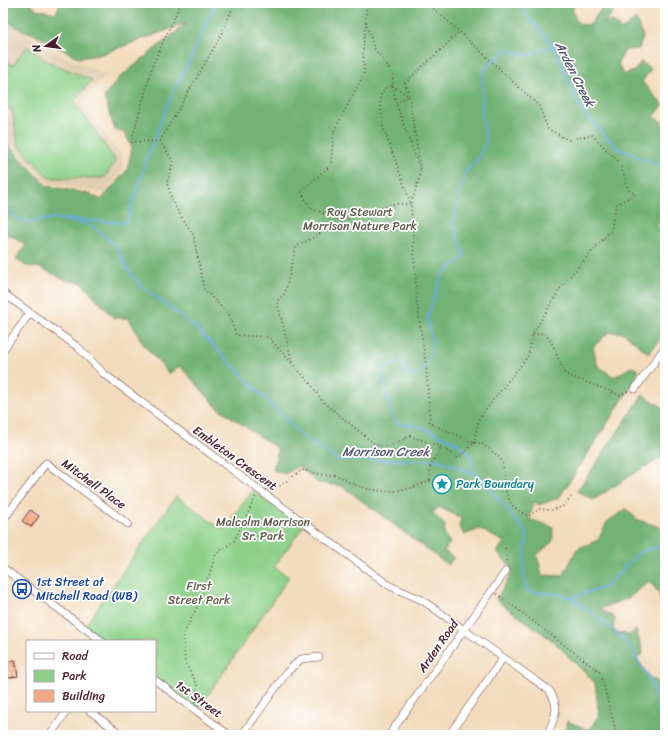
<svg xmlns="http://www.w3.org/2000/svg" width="668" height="738" font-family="Sriracha,sans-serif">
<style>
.built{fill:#e1cdb1}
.green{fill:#8dd089;stroke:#6c785a}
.forest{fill:#72b275;stroke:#5e6850}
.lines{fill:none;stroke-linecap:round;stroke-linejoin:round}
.stream{stroke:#6aacde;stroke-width:2}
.building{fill:#f0a782}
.minor-casing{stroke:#633b41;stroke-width:8}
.path{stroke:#633b41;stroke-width:1.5;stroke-dasharray:1 3;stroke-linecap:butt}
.minor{stroke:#fff;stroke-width:7}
.labels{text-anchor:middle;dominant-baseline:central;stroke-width:3.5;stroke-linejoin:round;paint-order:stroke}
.park-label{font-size:12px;fill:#615d4c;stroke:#fff}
.street-label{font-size:12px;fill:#4a1f2b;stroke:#fff}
.culture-label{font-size:12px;fill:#0d838f;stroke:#fff;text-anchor:start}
.transit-label{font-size:12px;fill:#164399;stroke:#fff;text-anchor:start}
.water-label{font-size:13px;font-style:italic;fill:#575773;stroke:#fff}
</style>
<rect width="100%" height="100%" fill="#fff"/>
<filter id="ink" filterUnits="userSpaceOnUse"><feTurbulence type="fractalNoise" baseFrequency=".025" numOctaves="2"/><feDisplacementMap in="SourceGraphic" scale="8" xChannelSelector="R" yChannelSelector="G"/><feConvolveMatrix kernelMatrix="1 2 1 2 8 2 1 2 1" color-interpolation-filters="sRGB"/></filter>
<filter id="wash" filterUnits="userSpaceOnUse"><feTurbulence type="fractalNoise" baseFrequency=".012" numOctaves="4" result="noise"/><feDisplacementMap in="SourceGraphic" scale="16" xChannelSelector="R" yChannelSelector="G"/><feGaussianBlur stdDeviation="0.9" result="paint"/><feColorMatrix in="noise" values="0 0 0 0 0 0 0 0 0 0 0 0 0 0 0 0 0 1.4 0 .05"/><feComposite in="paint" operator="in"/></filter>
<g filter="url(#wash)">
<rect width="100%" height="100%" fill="#f3dcbd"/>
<path class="built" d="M3 15 43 47 107 75 82 102 113 146 122 154 123 170 104 193 47 182 7 142 6 112 3 110Z"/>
<path class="green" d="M27 46 45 60 92 80 74 101 116 161 104 178H49L18 145 12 110 3 105V79L5 77 3 75V61L4 59 13 65Z
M253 490 303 527 274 567 289 577 197 711 155 680V641H102L84 627 176 496 223 530Z"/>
<path class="forest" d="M3 3H29L36 9 56 13 60 3H575C571 10 574 18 579 24L590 25 605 3H619L605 23 613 21 621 30 636 19 643 37 639 49 625 50 618 63 623 75 634 71 641 62 651 69 642 82 663 105 654 117 665 124V214L657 226 665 232V332L649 354 624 333 609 332 593 347 598 366 614 377 631 367 638 369 636 379 559 498 539 505 534 502 529 519 553 527V541L537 555 542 575 563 576 577 549 598 540 607 522 626 509 638 520 660 527 665 539V606L659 593 649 581 630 597 600 609 615 618 612 631 629 635 636 630 643 653 636 659 649 677 665 686V735H564L567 721 589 730 599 715 595 683 553 641 496 600 512 573 510 566 497 552 504 542 480 529 464 535 459 526 461 518 439 507 433 513 445 525 444 534 450 543 444 551 454 558 448 565 342 486 318 483 298 466 285 474 273 470 278 449 218 408 180 366 169 374 143 344 129 318H114L81 282 67 281 41 268 26 266 16 259 26 245 9 235 3 240V140L47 186 90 194 101 200 127 170 132 148 125 133 115 130 104 97 119 78 187 23 99 55 79 58 36 35 20 29 3 18Z
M643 395 664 408 665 411V456L641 469 593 500 577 491Z"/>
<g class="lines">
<path class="stream" d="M517 3 554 47 581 110 617 148 665 168
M3 206 18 219 31 222 55 218 91 225 116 246 127 269 141 285 197 329 304 438 337 460H439L480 476 527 534 523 574 528 592 559 594 571 598 612 628 628 645 649 677 665 726
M65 219 126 223 149 153 169 101 191 58 215 3
M473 474 471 456 459 444 422 427 395 423 385 387 383 369 401 361 411 377 419 374 427 365 433 343 427 319 442 274 465 256 453 223 465 173 478 159 486 142 482 117 483 71 505 50 531 55 541 49 554 47
M571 598 605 587 640 552 657 547 665 550"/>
</g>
<g id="blocks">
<path class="building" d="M30 510 39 516 31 527 22 521Z
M15 660 18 676 8 678 4 662Z"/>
</g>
</g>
<g filter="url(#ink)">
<use href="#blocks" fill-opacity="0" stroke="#633b41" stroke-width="1"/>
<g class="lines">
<defs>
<path id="minor" d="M3 293 79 348 103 373 201 447 390 586 422 600 549 690C561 708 555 717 547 735
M3 350 30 313
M635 389 665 347
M3 520 46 463 128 524
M3 568 102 641
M155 680 229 735
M90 711 122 735
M50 735 67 711
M242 735 287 672 301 659 319 657
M389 735 506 571
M449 735 503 658"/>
</defs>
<use href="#minor" class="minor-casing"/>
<path class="path" d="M427 3 459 31 539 106 548 129 568 140 592 135 620 163 628 189 635 194 616 205 611 230 563 284 532 335 544 333 552 343 565 374 620 395 629 391
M366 22 374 48 393 74V86H386L380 97 383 127 411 204 421 172 409 96 393 86 396 103 421 172
M396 103 409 96 405 83 446 45 459 31
M160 141 173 161 167 183 174 205 193 234 204 289 229 315 236 335 268 337 310 383 323 402 376 445 388 447 410 436 441 447 458 458 474 443H481C487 448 496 453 500 459 505 466 503 472 504 480 506 498 511 509 529 516L539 509 551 510 562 507 571 497
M160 141 131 142 153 64 181 3
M160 141 218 41 235 3
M342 221 310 208 301 191 331 165 334 131 364 74 363 48 366 22V3
M292 362 277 301 285 293 296 247 342 221 393 204H411L417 304 426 364 430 423 474 443
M474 443 479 418 528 356 532 335
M430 467 441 447
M430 467V481
M268 488 278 487 302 470 324 475H336L351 483 367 489 382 491H394L411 488 430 481 442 484
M505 548 507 564
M497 594 600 672 617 735
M196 702 197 684 185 663 183 635 201 599 216 554 234 541 256 496"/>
<use href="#minor" class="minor"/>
</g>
</g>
<defs>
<symbol id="sight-ring" viewBox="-11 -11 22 22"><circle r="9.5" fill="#fff" stroke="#0f9aa8" stroke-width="1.5"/><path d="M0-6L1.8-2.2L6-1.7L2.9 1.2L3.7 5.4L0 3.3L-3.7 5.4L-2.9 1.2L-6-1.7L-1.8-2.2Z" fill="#0f9aa8"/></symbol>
<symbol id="bus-ring" viewBox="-11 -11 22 22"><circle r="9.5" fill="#fff" stroke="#1a4fb4" stroke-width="1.5"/><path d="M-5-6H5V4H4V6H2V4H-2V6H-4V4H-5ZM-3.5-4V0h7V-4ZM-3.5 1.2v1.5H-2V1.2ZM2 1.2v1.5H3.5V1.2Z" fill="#1a4fb4"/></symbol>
</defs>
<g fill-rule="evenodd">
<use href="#sight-ring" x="431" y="473" width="22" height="22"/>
<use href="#bus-ring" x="11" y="578" width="22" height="22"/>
</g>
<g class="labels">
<g class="park-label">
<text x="360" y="212">Roy Stewart<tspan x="360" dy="14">Morrison Nature Park</tspan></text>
<text x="263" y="522">Malcolm Morrison<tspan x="263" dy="14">Sr. Park</tspan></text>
<text x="199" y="586">First<tspan x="199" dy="14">Street Park</tspan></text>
</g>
<g class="street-label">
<text transform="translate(235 458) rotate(36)">Embleton Crescent</text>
<text transform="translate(94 484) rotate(36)">Mitchell Place</text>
<text transform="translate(438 646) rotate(-55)">Arden Road</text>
<text transform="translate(199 699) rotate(36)">1st Street</text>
</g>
<g class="culture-label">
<text x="456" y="484">Park Boundary</text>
</g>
<g class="transit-label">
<text x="36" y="582">1st Street at<tspan x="36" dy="14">Mitchell Road (WB)</tspan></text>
</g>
<g class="water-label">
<text transform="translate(575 74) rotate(63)">Arden Creek</text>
<text x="386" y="451">Morrison Creek</text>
</g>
</g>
<rect width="668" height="738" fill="none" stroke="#fff" stroke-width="16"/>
<rect x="26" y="640" width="130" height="72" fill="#ffffff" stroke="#b7a5aa"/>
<rect x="34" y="653" width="20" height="6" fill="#ffffff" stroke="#b7a5aa"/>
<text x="62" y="660" font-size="12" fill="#4a1f2b">Road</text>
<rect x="34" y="670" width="20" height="12" fill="#8dd089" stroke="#b7a5aa"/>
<text x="62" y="680" font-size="12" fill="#4a1f2b">Park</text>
<rect x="34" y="690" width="20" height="12" fill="#f0a782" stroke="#b7a5aa"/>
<text x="62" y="700" font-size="12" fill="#4a1f2b">Building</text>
<g transform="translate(46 46) rotate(256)" stroke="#ffffff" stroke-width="3" paint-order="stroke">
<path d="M0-3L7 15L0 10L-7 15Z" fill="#4a1f2b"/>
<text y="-6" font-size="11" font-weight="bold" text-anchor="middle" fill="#4a1f2b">N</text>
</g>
</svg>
